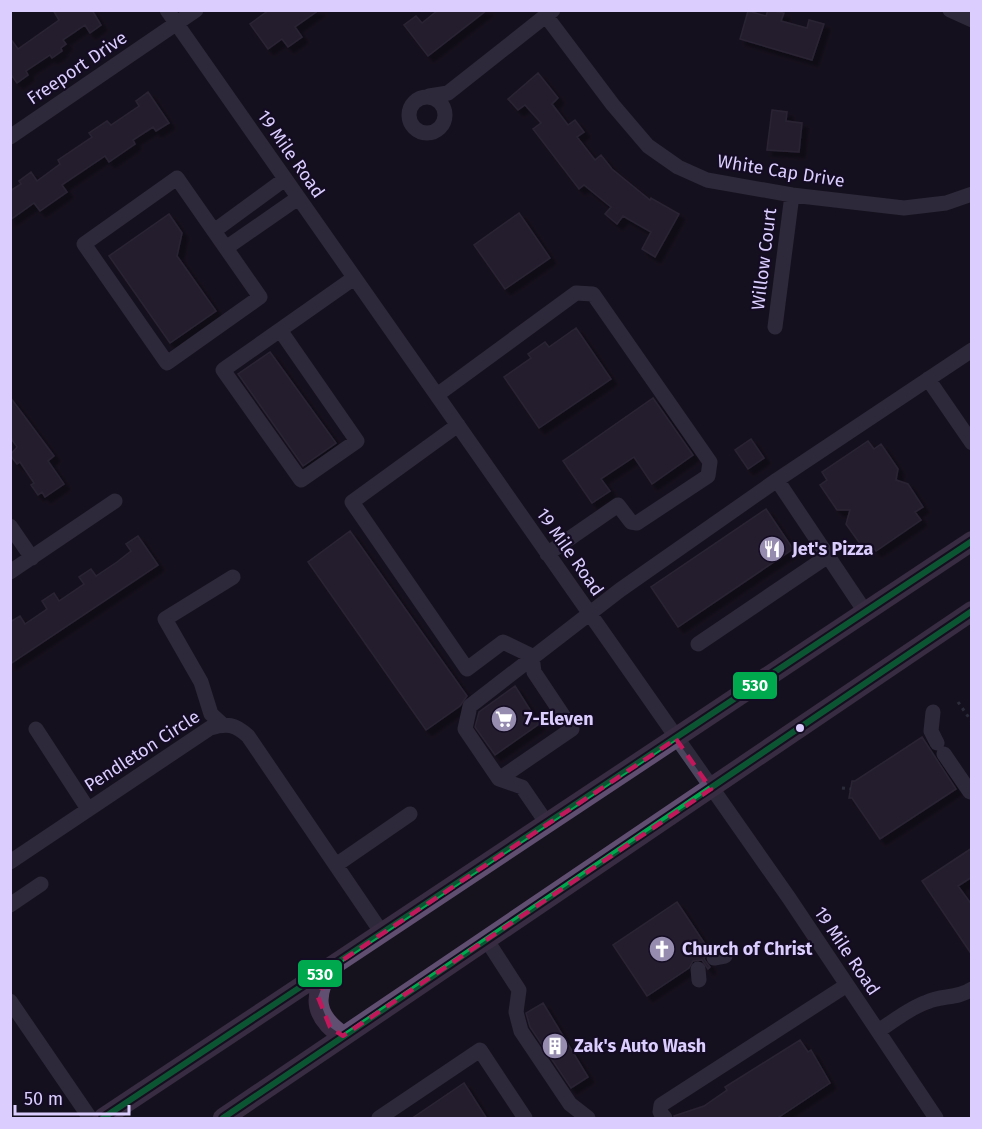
<svg xmlns="http://www.w3.org/2000/svg" width="982" height="1129" font-family="'Fira Sans',sans-serif">
<style>
.building{fill:#342f3f;stroke:#433b51;stroke-width:1.5;filter:url(#shadow)}
.lines{fill:none;stroke-linecap:round;stroke-linejoin:round}
.path{stroke:#454f5f;stroke-width:3;stroke-dasharray:3 4.5;stroke-linecap:butt}
.minor{stroke:#4b465e;stroke-width:15}
.major{stroke:#604f70;stroke-width:20}
.bus-1-casing{stroke:#140c22;stroke-width:10}
.bus-1{stroke:#00a94e;stroke-width:6}
.marked{fill:none;stroke:#c2185b;stroke-width:4.5;stroke-dasharray:12 8;stroke-linejoin:round}
.bus-dot{fill:#dbceff;stroke:#140c22;stroke-width:2}
.labels{text-anchor:middle;dominant-baseline:central;stroke-width:4.5;stroke-linejoin:round;paint-order:stroke}
.street-label{font-size:18px;fill:#dbceff;stroke:#140c22}
.poi-label{font-size:18px;font-weight:bold;fill:#dbceff;stroke:#140c22;text-anchor:start}
.line-badge{stroke:#140c22;stroke-width:2}
.badge-label{font-size:16px;text-anchor:middle;font-weight:bold;fill:#fff}
</style>
<defs>
<filter id="shadow"><feDropShadow dx="5.5" dy="5.5" stdDeviation="1.5" flood-color="#0009"/></filter>
</defs>
<rect width="100%" height="100%" fill="#15111d"/>
<path class="building" d="M53 10H92L101 25 90 33 85 25 63 40 66 44 61 48 62 51 52 58 50 55 26 71 28 75 17 83 10 73V38L18 49 59 20Z
M269 10H319L295 27 302 37 288 47 282 39 268 49 250 24Z
M438 10H487L428 56 404 25 416 16 422 23Z
M768 10 784 13 781 21 807 28 809 20 824 24 812 60 740 39 748 11 766 16Z
M538 73 558 98 552 104 568 125 575 120 584 132 577 137 595 160 601 155 612 169 650 200 651 198 679 214 655 257 642 249 651 232 623 216 617 224 605 214 611 207 584 185 579 189 533 129 541 123 525 105 518 110 508 99Z
M148 92 169 123 156 131 153 127 133 140 135 144 109 162 105 156 62 185 67 192 40 211 34 203 10 220V191L21 184 19 181 31 172 37 181 60 164 58 160 92 137 89 133 107 121 111 125 139 106 136 101Z
M772 110 787 112 786 121 802 123 799 152 767 150Z
M519 213 550 258 505 289 474 245Z
M169 214 182 233 177 256 216 311 170 343 109 256Z
M576 328 611 379 539 428 504 377 531 358 528 354 545 342 549 347Z
M270 352 336 443 303 466 238 374Z
M10 397 54 456 48 461 64 484 45 497 42 492 38 495 31 485 34 483 20 462 17 464 10 455 17 447 10 437Z
M653 398 693 455 652 484 634 457 601 479 610 491 592 503 563 461Z
M751 439 764 458 748 469 735 450Z
M868 441 874 449 881 444 898 469 896 480 908 484 923 507 915 512 921 520 876 551 870 543 863 548 846 524 850 510H837L820 485 827 480 822 472Z
M766 509 793 549 678 627 651 587Z
M350 531 467 696 460 706 426 730 308 562Z
M138 536 158 565 10 664V622L20 616 25 624 47 609 42 601 54 593 59 601 84 584 79 577 91 569 96 576 117 562 131 551 126 544Z
M515 686 539 724 495 755 475 727 479 712Z
M922 737 956 789 880 839 852 798H849L852 781H855Z
M972 848V877L958 886 972 905V955L922 881Z
M677 902 709 950 704 959 710 967 708 969 702 960 693 961 689 968 647 996 613 945Z
M543 1003 588 1077 571 1088 530 1027 526 1013Z
M800 1040 808 1052 811 1050 830 1083 776 1119H675L674 1116 704 1106 727 1090 725 1087Z
M464 1083 487 1119H411Z"/>
<g class="lines">
<path class="path" d="M958 702 972 722
M972 724V739
M842 788 851 789"/>
<path class="minor" d="M167 10 789 898 936 1118
M950 10 972 20
M546 16 613 105 648 146 678 167 707 180 792 195 904 208 946 203 972 194
M429 96 448 93 553 10
M409 115a18 18 0 1 1 36 0a18 18 0 1 1-36 0Z
M10 137 196 10
M177 178 260 297 167 363 84 244Z
M214 231 285 179
M226 248 298 198
M775 327 792 195
M280 330 357 441 301 480 223 370 354 278
M928 379 972 443
M437 395 576 293 593 294 710 462 708 476 637 523 631 522 618 505 547 554
M458 425 352 502 467 669 503 642 532 656 534 672 572 729 499 779
M10 526 32 558
M10 572 115 501
M866 613 777 480 972 350
M698 644 828 556
M933 712 931 731 937 743
M222 724 211 714 201 682 165 619 233 577
M36 729 88 809
M944 754 970 792
M546 822 522 787 499 779 465 729 470 706 620 590 777 480
M10 862 210 728C227 723 235 724 248 736L382 933
M336 865 410 814
M10 905 41 884
M486 939 519 990 516 1012 521 1031 570 1104 588 1118
M714 958 725 956
M698 969 699 980
M10 1001 90 1118
M878 1031C894 1021 909 1008 927 1002 942 995 957 999 972 989
M379 1118 480 1050 525 1118
M665 1118 660 1112 661 1105 847 985"/>
<path class="major" d="M329 969C312 998 315 1017 343 1036
M103 1118 972 541
M223 1118 972 611"/>
<defs>
<path id="bus-1" d="M103 1118 972 541
M223 1118 972 611"/>
</defs>
<use href="#bus-1" class="bus-1-casing"/>
<use href="#bus-1" class="bus-1"/>
</g>
<path d="M0 0H982V1129H0ZM676 739 711 789 343 1036 330 1027 318 997 329 969Z" fill="#15111d" fill-opacity=".55" fill-rule="evenodd"/>
<path class="marked" d="M676 739 711 789 343 1036 330 1027 318 997 329 969Z"/>
<defs>
<symbol id="restaurant-disc" viewBox="-11 -11 22 22"><circle r="9.5" fill="#968cb0" stroke="#140c22"/><path d="M-5-6h1v4h1v-4h1v4h1v-4h1v5L-1.5 .5V6h-2V.5L-5-1ZM5-6V6H3V1.5H1.5Q1.5-4 5-6Z" fill="#fff"/></symbol>
<symbol id="supermarket-disc" viewBox="-11 -11 22 22"><circle r="9.5" fill="#968cb0" stroke="#140c22"/><path d="M-6-5.5h2.5l.6 2H6L4.5 2H-2.5L-4.4-4H-6ZM-1.5 3.2a1.3 1.3 0 1 0 .1 0ZM3 3.2a1.3 1.3 0 1 0 .1 0Z" fill="#fff"/></symbol>
<symbol id="church-disc" viewBox="-11 -11 22 22"><circle r="9.5" fill="#968cb0" stroke="#140c22"/><path d="M-1.2-6h2.4v3.5h3.3v2.4h-3.3V6h-2.4V-.1h-3.3v-2.4h3.3Z" fill="#fff"/></symbol>
<symbol id="building-disc" viewBox="-11 -11 22 22"><circle r="9.5" fill="#968cb0" stroke="#140c22"/><path d="M-4-6H4V6H1V3H-1V6H-4ZM-2.5-4.3h1.7v1.8h-1.7ZM.8-4.3h1.7v1.8H.8ZM-2.5-1h1.7V.8h-1.7ZM.8-1h1.7V.8H.8Z" fill="#fff"/></symbol>
</defs>
<g fill-rule="evenodd">
<use href="#restaurant-disc" x="757" y="534" width="30" height="30"/>
<use href="#supermarket-disc" x="489" y="704" width="30" height="30"/>
<use href="#church-disc" x="647" y="934" width="30" height="30"/>
<use href="#building-disc" x="540" y="1031" width="30" height="30"/>
</g>
<circle class="bus-dot" cx="800" cy="728" r="5"/>
<g class="labels">
<g class="street-label">
<text transform="translate(77 68) rotate(-34)">Freeport Drive</text>
<text transform="translate(291 154) rotate(55)">19 Mile Road</text>
<text transform="translate(781 171) rotate(9)">White Cap Drive</text>
<text transform="translate(764 259) rotate(-83)">Willow Court</text>
<text transform="translate(570 552) rotate(55)">19 Mile Road</text>
<text transform="translate(142 751) rotate(-33)">Pendleton Circle</text>
<text transform="translate(847 951) rotate(56)">19 Mile Road</text>
</g>
<g class="poi-label">
<text x="792" y="549">Jet's Pizza</text>
<text x="524" y="719">7-Eleven</text>
<text x="682" y="949">Church of Christ</text>
<text x="574" y="1046">Zak's Auto Wash</text>
</g>
</g>
<g class="line-badge">
<rect x="732" y="671" width="46" height="29" rx="6" fill="#00a94e"/>
<rect x="297" y="959" width="46" height="29" rx="6" fill="#00a94e"/>
</g>
<g class="badge-label">
<text x="755" y="691">530</text>
<text x="320" y="980">530</text>
</g>
<rect width="982" height="1129" fill="none" stroke="#dbceff" stroke-width="24"/>
<path d="M15 1105v9h114v-9" fill="none" stroke="#dbceff" stroke-width="3"/>
<text x="24" y="1105" font-size="18" fill="#dbceff" stroke="#140c22" stroke-width="4.5" paint-order="stroke">50 m</text>
</svg>
